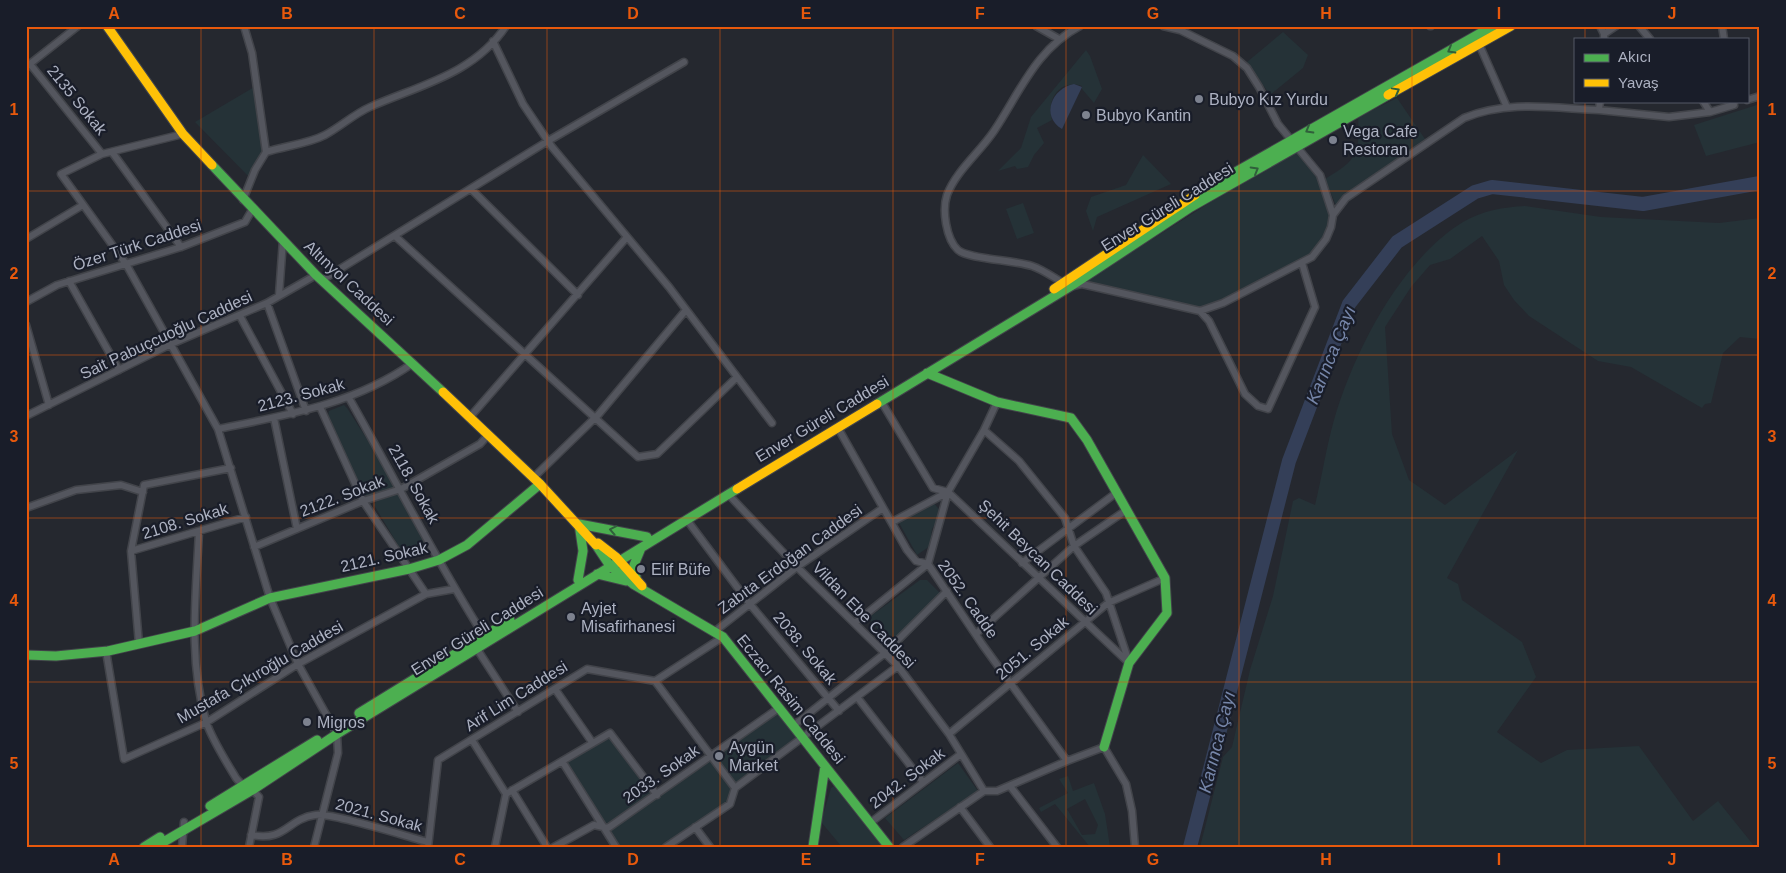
<svg xmlns="http://www.w3.org/2000/svg" width="1786" height="873" font-family="Helvetica,sans-serif">
<style>
.green{fill:#253237;fill-rule:evenodd}
.water{fill:#343f58}
.lines{fill:none;stroke-linecap:round;stroke-linejoin:round}
.river{stroke:#343f58;stroke-width:14}
.street-casing{stroke:#42444a;stroke-width:9}
.fast-casing{stroke:#42444a;stroke-width:11}
.slow-casing{stroke:#42444a;stroke-width:11}
.street{stroke:#54565e;stroke-width:6}
.fast{stroke:#4caf50;stroke-width:9}
.slow{stroke:#ffc107;stroke-width:9}
.oneway{stroke:#305f3b}
.grid{fill:none;stroke:#e8590c;stroke-width:1;stroke-opacity:0.55}
.poi-dot{fill:#7d828f;stroke:#191d29;stroke-width:2}
.labels{text-anchor:middle;dominant-baseline:central;stroke-width:4.5;stroke-linejoin:round;paint-order:stroke}
.poi-label{font-size:16px;fill:#adb2c2;stroke:#191d29;text-anchor:start}
.street-label{font-size:16px;fill:#adb2c2;stroke:#191d29}
.water-label{font-size:18px;font-style:italic;fill:#7686a9;stroke:#191d29}
.neatline{fill:none;stroke:#e8590c;stroke-width:2}
.grid-label{font-size:16px;text-anchor:middle;font-weight:bold;fill:#e8590c}
</style>
<rect width="100%" height="100%" fill="#25282f"/>
<path class="green" d="M1283 32 1308 55 1303 68 1270 95 1247 62Z
M1086 50 1090 56 1102 89 1094 103 1082 89V86C1060 79 1046 99 1052 120L1037 128 1044 143 1034 155 1028 167 1017 169 1015 166 998 171 1021 148 1031 117Z
M256 86 266 152 252 180 195 122Z
M1397 98 1425 139 1337 208 1325 179C1357 160 1360 155 1358 117Z
M1760 104V142L1706 156 1694 125Z
M1299 151 1320 175 1333 215 1331 227 1312 257 1200 311 1085 282 1239 184Z
M1143 155 1171 184 1097 217 1093 231 1086 211 1091 197 1126 185Z
M1023 203 1034 233 1017 239 1006 209Z
M1525 206 1601 217 1719 223 1760 218V339L1740 337 1723 353 1711 403 1705 404 1702 408 1631 367 1598 361 1529 316 1514 300 1504 285 1499 261 1482 236 1450 259 1430 265 1411 287 1385 327 1392 434 1409 480 1445 505 1518 450 1447 578 1458 584 1462 600 1522 642 1536 677 1497 732 1541 763 1567 750 1639 746 1693 821 1718 801 1755 847H1200L1223 757 1232 747 1250 670 1273 596 1293 501 1299 498 1315 505C1322 477 1326 448 1334 420 1354 351 1401 260 1463 222 1482 211 1503 207 1525 206Z
M344 405 347 408 395 483V487L367 497 364 494 328 416 329 411Z
M399 493 429 547 407 557 404 555 374 505 377 500Z
M933 502 942 513 932 529 930 546 917 555 898 521Z
M920 580H927L940 593 939 596 891 644 868 618Z
M779 708 803 738 735 788 730 804 666 847H616L562 761 607 733 657 795 711 756 716 762 726 755 722 748Z
M958 763 978 791 904 840 885 818Z
M1068 776 1073 791 1094 783 1105 814 1110 847H1090L1055 804 1041 812 1039 808 1068 793 1059 779ZM1085 799 1098 825 1095 834 1082 835 1067 809Z
M834 786 882 847H842L821 822 831 788Z"/>
<path class="water" d="M1074 84 1082 87 1062 129C1040 116 1052 88 1074 84Z"/>
<g class="lines">
<path class="river" d="M1190 847 1289 461 1349 304 1397 242 1475 192 1492 187 1643 204 1760 183"/>
<defs>
<path id="street" d="M244 26 252 53 266 152
M1036 26 1059 39
M1430 26H1431
M1600 26 1604 34V39
M1639 26 1650 39
M1722 26 1724 39
M1604 34 1616 26
M493 41 523 104 552 147 669 287 772 423
M1479 44 1506 105
M30 64 102 154
M26 67 78 26
M1747 100 1760 96
M1600 101 1599 110 1669 117 1710 112 1734 105 1733 101
M1703 101 1710 112
M183 134 102 154 61 174 126 264 218 429 270 598 298 664 337 734 338 753 314 847
M112 152 181 247
M471 189 578 295
M243 200 255 170 266 152C284 146 308 144 325 135 340 127 354 114 370 107 420 85 474 74 506 26
M1333 215 1346 198 1464 118C1508 100 1552 108 1599 110
M396 237 638 457 657 454 737 377
M26 239 83 205
M322 280 548 141 684 62
M69 281 119 370
M1065 284C1054 278 1044 270 1032 266 1014 260 968 259 958 250 946 239 942 210 947 195 956 171 980 152 994 131 1020 92 1036 49 1080 26
M1074 286 1082 284 1200 311 1223 303 1312 257 1326 239 1331 227 1333 215 1320 175 1278 124 1259 87 1247 68 1233 56 1180 30 1163 26
M279 295 283 240
M26 302 57 285 181 247 245 222 252 210
M267 303 306 411
M1200 311 1209 321 1245 394 1258 406 1268 409 1315 307 1302 263
M240 316 293 414
M26 325 49 405
M349 398C394 477 435 559 484 636
M881 401 933 488 948 492 1129 663
M320 407 363 501 426 594 454 589
M26 416 171 344 267 303 316 275
M470 417 627 237
M274 418 297 529
M838 428 907 550 916 561 928 564 982 644 1067 761
M218 429C287 415 355 404 413 363
M984 430 1019 461 1065 518 1074 546 1106 593 1129 662
M533 478 598 415 686 310
M728 494 797 567 898 666 949 734 984 791
M26 508 76 490 121 485 143 492
M687 520 749 603 839 711
M892 522 948 492
M199 531C196 594 188 659 206 721 211 738 227 763 236 778 242 787 253 788 259 797L249 847
M254 547 363 501 401 489 480 444 488 435
M131 551 246 517
M1022 563 1116 493
M855 623 928 564 948 492 984 430 997 402
M714 632 797 567 883 508
M976 634 1074 546 1125 511
M139 644 131 551 144 485 231 468
M477 649 518 712
M106 651 124 759 207 722 298 664 426 594
M655 681 723 637
M555 689 592 742
M857 697 923 782
M793 726 885 653 947 591
M949 734 1108 603 1165 578
M472 740 506 794 610 733 657 795
M562 761 616 847
M1010 786 1057 847
M512 790 547 847
M960 807 990 847
M870 823 961 754
M695 827 710 847
M251 835C286 842 287 819 315 815 331 812 408 837 428 842
M182 847 184 822
M428 847 438 760 587 669 655 681 735 788
M495 847 506 794
M554 847 594 825 608 828 779 708
M666 847 730 804 735 788 898 666
M903 847 984 791H997L1067 761 1104 747 1126 784 1132 811 1135 847"/>
<path id="fast" d="M212 165 316 275 443 392
M1195 195 1493 26
M927 373 997 402 1071 418 1087 440 1165 578 1167 613 1129 663 1104 747
M877 404 1071 286 1191 207 1388 95
M596 545 610 566 633 584 723 637 889 847
M597 574 626 581
M636 577 634 565 641 548
M578 580 583 551 579 524 647 537
M26 655 56 656 108 651 195 631 270 598 409 569 439 560 467 545 540 484
M359 713 510 620
M210 806 317 740
M144 847 160 837
M155 847 254 789 337 734 737 489
M813 847 825 766"/>
<path id="slow" d="M107 26 183 134 212 165
M1388 95 1511 26
M1054 289 1195 195
M443 392 540 484 596 545
M737 489 877 404
M598 543 616 557 642 586"/>
</defs>
<use href="#street" class="street-casing"/>
<use href="#fast" class="fast-casing"/>
<use href="#slow" class="slow-casing"/>
<use href="#street" class="street"/>
<use href="#fast" class="fast"/>
<use href="#slow" class="slow"/>
</g>
<defs><path id="oneway-chevron" d="M-2-3.5L2.5 0L-2 3.5" fill="none" stroke-width="1.6" stroke-linecap="round" stroke-linejoin="round" transform="scale(1.25)"/></defs>
<g class="oneway">
<use href="#oneway-chevron" transform="translate(1451 50) rotate(150)"/>
<use href="#oneway-chevron" transform="translate(1396 91) rotate(-29)"/>
<use href="#oneway-chevron" transform="translate(1309 130) rotate(150)"/>
<use href="#oneway-chevron" transform="translate(1255 170) rotate(-30)"/>
<use href="#oneway-chevron" transform="translate(613 530) rotate(-169)"/>
</g>
<path class="grid" d="M201 26V847M374 26V847M547 26V847M720 26V847M893 26V847M1066 26V847M1239 26V847M1412 26V847M1585 26V39M1585 101V847M26 191H1760M26 355H1760M26 518H1760M26 682H1760"/>
<g class="poi-dot">
<circle cx="1199" cy="99" r="5"/>
<circle cx="1086" cy="115" r="5"/>
<circle cx="1333" cy="140" r="5"/>
<circle cx="641" cy="569" r="5"/>
<circle cx="571" cy="617" r="5"/>
<circle cx="307" cy="722" r="5"/>
<circle cx="719" cy="756" r="5"/>
</g>
<g class="labels">
<g class="poi-label">
<text x="1209" y="99">Bubyo Kız Yurdu</text>
<text x="1096" y="115">Bubyo Kantin</text>
<text x="1343" y="131">Vega Cafe<tspan x="1343" dy="18">Restoran</tspan></text>
<text x="651" y="569">Elif Büfe</text>
<text x="581" y="608">Ayjet<tspan x="581" dy="18">Misafirhanesi</tspan></text>
<text x="317" y="722">Migros</text>
<text x="729" y="747">Aygün<tspan x="729" dy="18">Market</tspan></text>
</g>
<g class="street-label">
<text transform="translate(77 100) rotate(51)">2135 Sokak</text>
<text transform="translate(1167 207) rotate(-32)">Enver Güreli Caddesi</text>
<text transform="translate(137 245) rotate(-18)">Özer Türk Caddesi</text>
<text transform="translate(349 283) rotate(43)">Altınyol Caddesi</text>
<text transform="translate(166 335) rotate(-25)">Sait Pabuçcuoğlu Caddesi</text>
<text transform="translate(301 395) rotate(-15)">2123. Sokak</text>
<text transform="translate(822 419) rotate(-31)">Enver Güreli Caddesi</text>
<text transform="translate(414 484) rotate(61)">2118. Sokak</text>
<text transform="translate(342 496) rotate(-21)">2122. Sokak</text>
<text transform="translate(185 521) rotate(-17)">2108. Sokak</text>
<text transform="translate(384 557) rotate(-13)">2121. Sokak</text>
<text transform="translate(1038 557) rotate(44)">Şehit Beycan Caddesi</text>
<text transform="translate(790 559) rotate(-36)">Zabıta Erdoğan Caddesi</text>
<text transform="translate(968 599) rotate(55)">2052. Cadde</text>
<text transform="translate(864 615) rotate(46)">Vildan Ebe Caddesi</text>
<text transform="translate(477 631) rotate(-32)">Enver Güreli Caddesi</text>
<text transform="translate(805 648) rotate(50)">2038. Sokak</text>
<text transform="translate(1032 648) rotate(-40)">2051. Sokak</text>
<text transform="translate(260 672) rotate(-30)">Mustafa Çıkıroğlu Caddesi</text>
<text transform="translate(516 696) rotate(-32)">Arif Lim Caddesi</text>
<text transform="translate(791 699) rotate(51)">Eczacı Rasim Caddesi</text>
<text transform="translate(661 774) rotate(-35)">2033. Sokak</text>
<text transform="translate(907 778) rotate(-37)">2042. Sokak</text>
<text transform="translate(379 815) rotate(15)">2021. Sokak</text>
</g>
<g class="water-label">
<text transform="translate(1331 355) rotate(-68)">Karınca Çayı</text>
<text transform="translate(1217 742) rotate(-76)">Karınca Çayı</text>
</g>
</g>
<rect width="1786" height="873" fill="none" stroke="#191d29" stroke-width="55"/>
<rect x="1574" y="38" width="175" height="65" fill="#191d29" stroke="#545966"/>
<rect x="1584" y="54" width="25" height="8" fill="#4caf50" stroke="#545966"/>
<text x="1618" y="62" font-size="15" fill="#adb2c2">Akıcı</text>
<rect x="1584" y="79" width="25" height="8" fill="#ffc107" stroke="#545966"/>
<text x="1618" y="88" font-size="15" fill="#adb2c2">Yavaş</text>
<rect x="28" y="28" width="1730" height="818" class="neatline"/>
<g class="grid-label">
<text x="114" y="19">A</text>
<text x="287" y="19">B</text>
<text x="460" y="19">C</text>
<text x="633" y="19">D</text>
<text x="806" y="19">E</text>
<text x="980" y="19">F</text>
<text x="1153" y="19">G</text>
<text x="1326" y="19">H</text>
<text x="1499" y="19">I</text>
<text x="1672" y="19">J</text>
<text x="14" y="115">1</text>
<text x="1772" y="115">1</text>
<text x="14" y="279">2</text>
<text x="1772" y="279">2</text>
<text x="14" y="442">3</text>
<text x="1772" y="442">3</text>
<text x="14" y="606">4</text>
<text x="1772" y="606">4</text>
<text x="14" y="769">5</text>
<text x="1772" y="769">5</text>
<text x="114" y="865">A</text>
<text x="287" y="865">B</text>
<text x="460" y="865">C</text>
<text x="633" y="865">D</text>
<text x="806" y="865">E</text>
<text x="980" y="865">F</text>
<text x="1153" y="865">G</text>
<text x="1326" y="865">H</text>
<text x="1499" y="865">I</text>
<text x="1672" y="865">J</text>
</g>
</svg>
